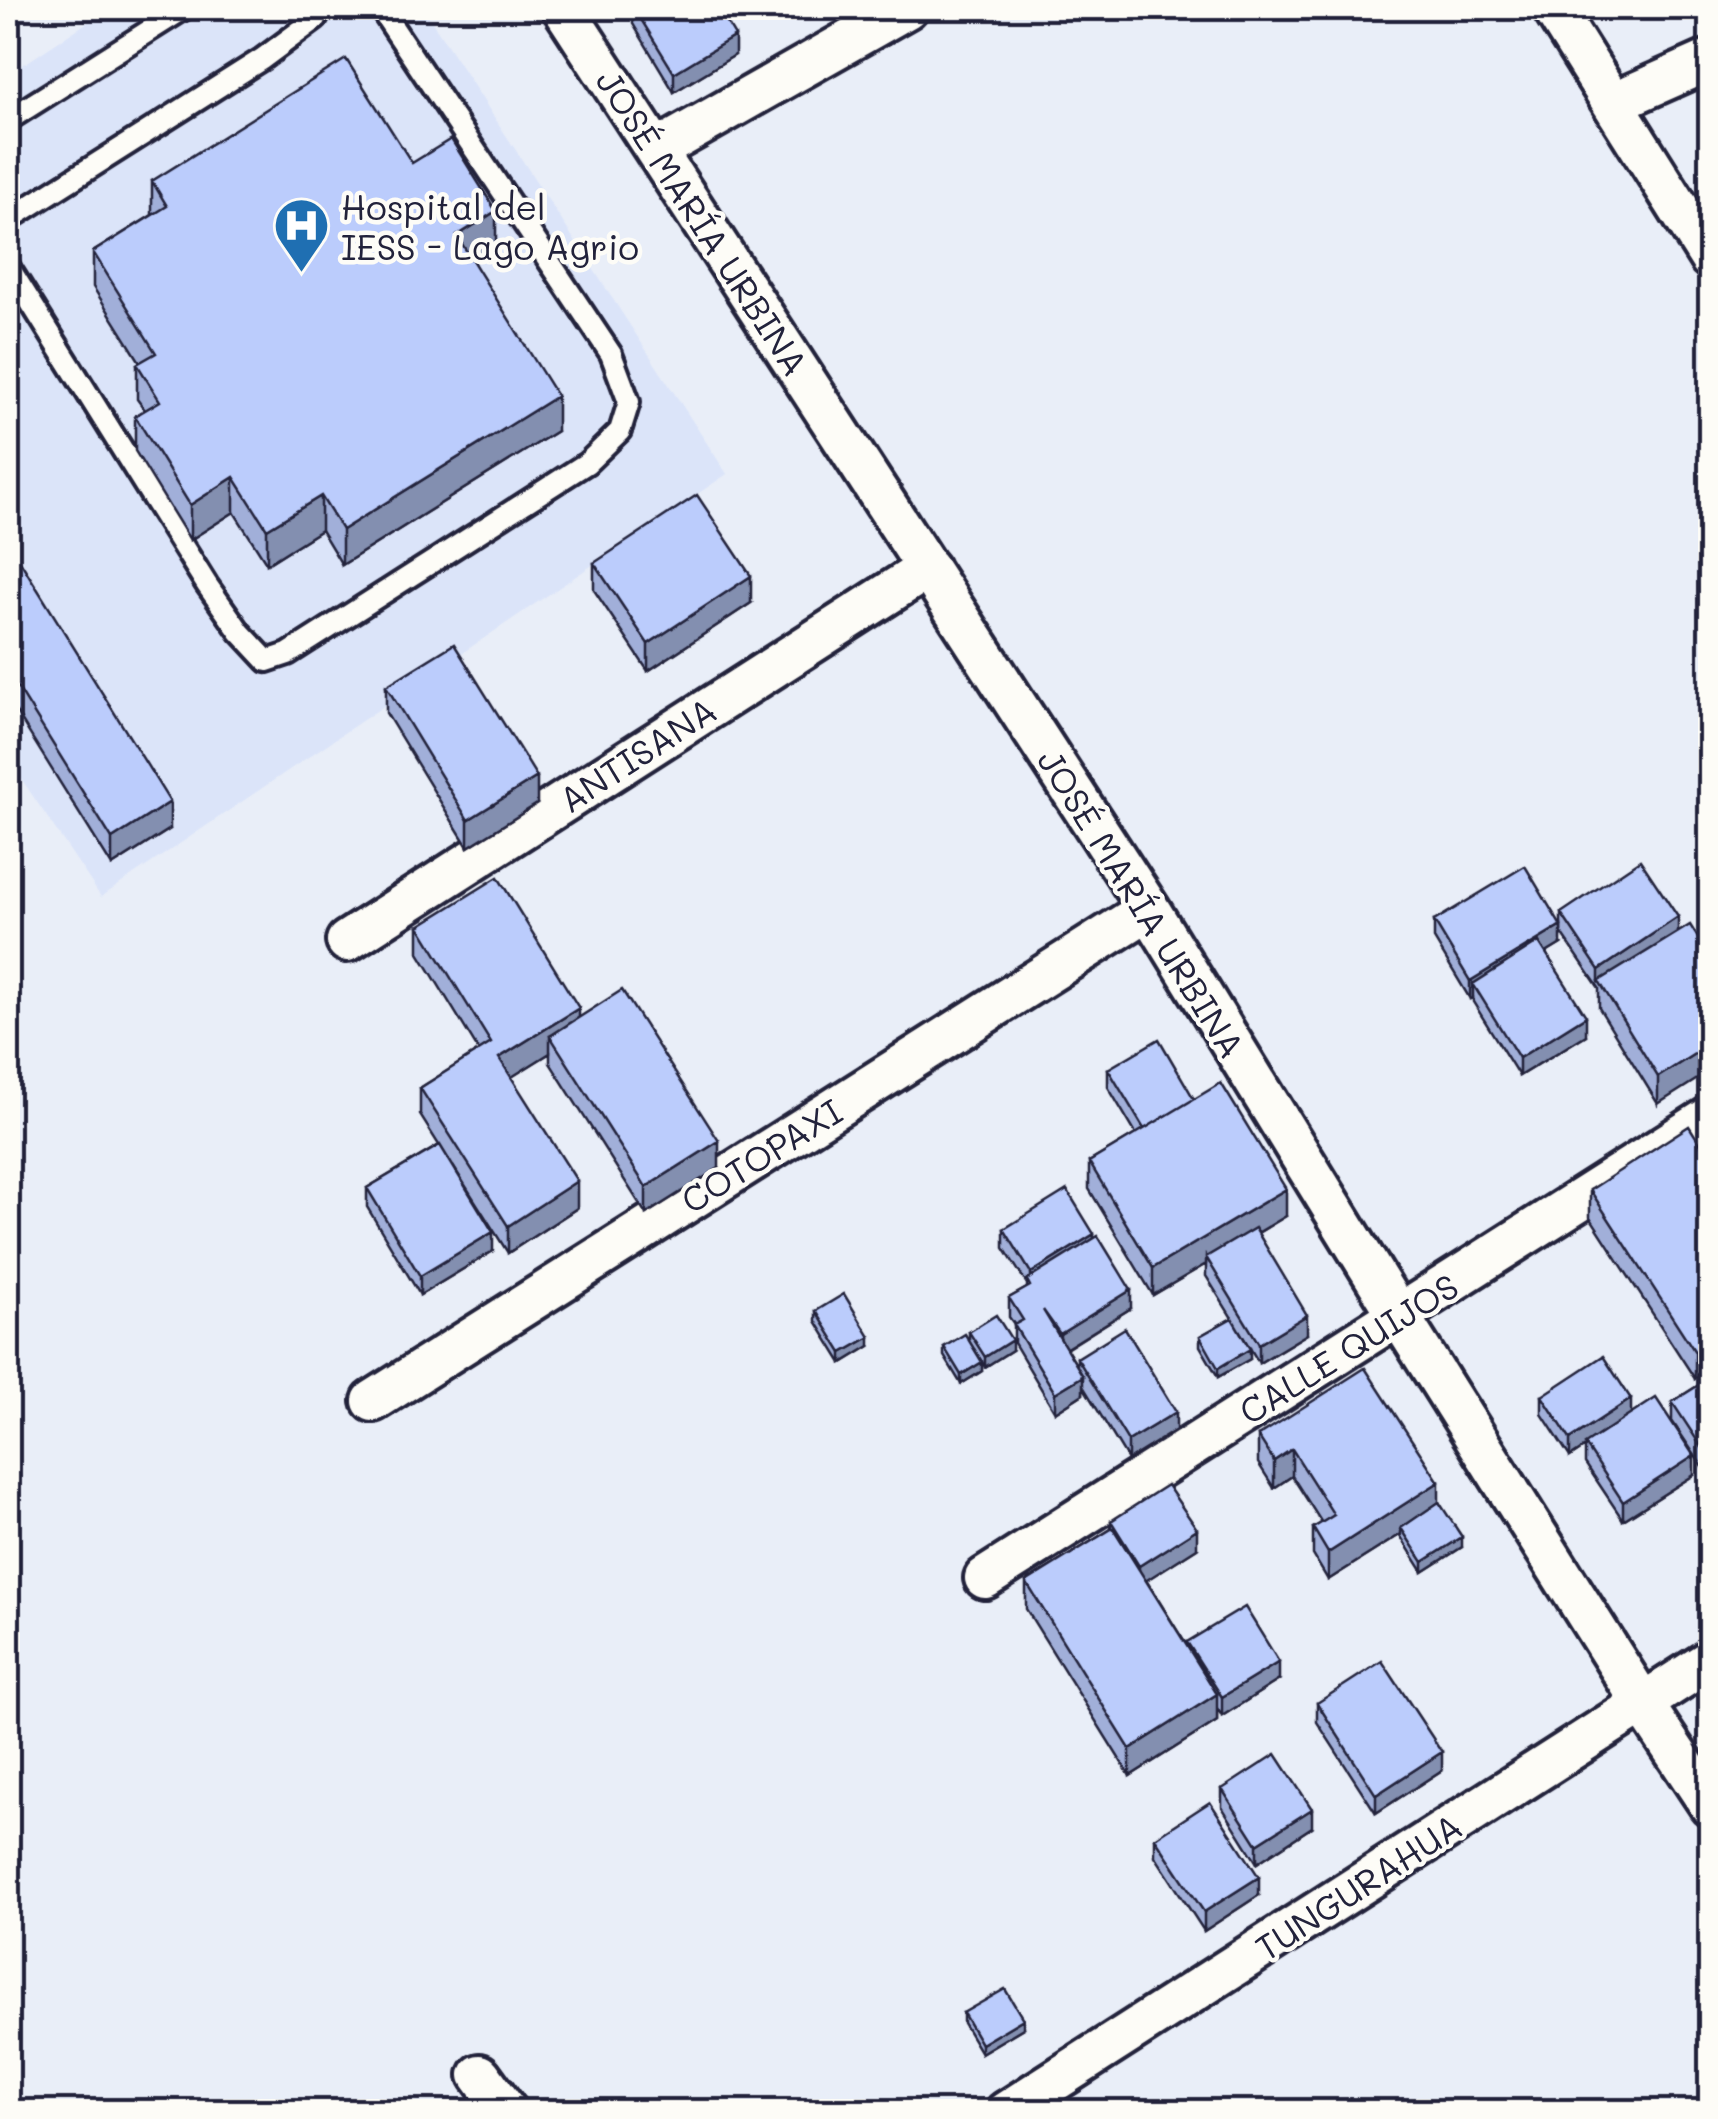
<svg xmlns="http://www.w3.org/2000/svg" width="1718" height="2119" font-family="Mali,sans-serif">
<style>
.built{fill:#dbe4f9}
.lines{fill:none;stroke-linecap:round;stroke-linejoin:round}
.lane-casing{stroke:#22223b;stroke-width:28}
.street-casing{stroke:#22223b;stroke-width:48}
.lane{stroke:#fdfcf7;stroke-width:20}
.street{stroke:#fdfcf7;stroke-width:40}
.wall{fill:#a1afd9;stroke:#22223b;stroke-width:2.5}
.shaded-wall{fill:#838fb0;stroke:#22223b;stroke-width:2.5}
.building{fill:#bbccfc;stroke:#22223b;stroke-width:2.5}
.labels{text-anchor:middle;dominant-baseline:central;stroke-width:9;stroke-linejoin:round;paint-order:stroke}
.poi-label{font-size:35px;fill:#22223b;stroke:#fdfcf7;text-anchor:start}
.street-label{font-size:35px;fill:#22223b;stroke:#fdfcf7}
</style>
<rect width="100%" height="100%" fill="#e9eef8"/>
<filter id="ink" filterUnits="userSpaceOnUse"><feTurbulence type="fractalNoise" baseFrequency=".01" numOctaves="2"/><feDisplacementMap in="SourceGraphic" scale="20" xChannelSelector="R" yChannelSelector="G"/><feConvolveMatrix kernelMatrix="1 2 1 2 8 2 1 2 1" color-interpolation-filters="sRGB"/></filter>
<g filter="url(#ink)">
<path class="built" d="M109 8H423L727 474 101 897 8 759V75Z"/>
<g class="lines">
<defs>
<path id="lane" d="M8 120 185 8
M8 220 262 59 316 19 318 8
M8 266 207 585 240 632 267 661 288 654 587 463 620 431 629 402 611 354 380 8"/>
<path id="street" d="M563 8 1149 909 1399 1316 1643 1704 1710 1805
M1553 8 1710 258
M1615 102 1710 60
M657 150 907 8
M347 941 928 568
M373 1401 1149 909
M985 1578 1710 1117
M480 2075 507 2112
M1006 2112 1710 1660"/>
</defs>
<use href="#lane" class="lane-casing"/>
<use href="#street" class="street-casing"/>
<use href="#lane" class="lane"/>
<use href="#street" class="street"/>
</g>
<path class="wall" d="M633 8H718L735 55 674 92 633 24Z
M412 163 496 246 473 261 557 431 342 565 321 530 267 564 234 512 190 540 135 451V416L145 410 137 399V364L140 362 93 287V252L152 215V181Z
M594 563 751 603 648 671 594 590Z
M8 569 170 829 112 866 8 699Z
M386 686 537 804 468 847 386 713Z
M1561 913 1678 932 1658 1104 1599 1008V988L1561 932Z
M1434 921 1561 944 1546 953 1586 1035 1519 1076 1473 1002V998L1470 999 1434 939Z
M419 926 579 1018 719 1168 646 1214 550 1063V1053L511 1077 577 1208 508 1253 453 1166 493 1251 420 1295 367 1207V1188L439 1145 420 1115V1088L479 1051 419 953Z
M1108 1069 1194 1099 1286 1216 1258 1233 1307 1334 1259 1363 1239 1330 1250 1359 1218 1377 1200 1346V1336L1232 1318 1206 1276V1264L1153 1295 1089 1189V1162L1136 1134 1108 1087Z
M1710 1159V1369L1695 1379 1590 1217V1190Z
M1004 1229 1094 1238 1131 1308 1066 1349 1077 1366V1358L1176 1430 1128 1460 1083 1386V1394L1055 1412 1014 1343V1324L1009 1317V1298L1027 1288V1284L1004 1248Z
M816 1311 870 1346 842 1363 816 1321Z
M969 1332 1012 1350 985 1367 974 1349 982 1371 961 1384 944 1356V1347L969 1341Z
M1710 1378V1473L1708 1475 1672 1421V1402Z
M1542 1396 1631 1415 1694 1475 1623 1520 1585 1463V1447L1570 1457 1542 1414Z
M1258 1436 1439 1502 1462 1547 1423 1572 1401 1537V1534L1328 1580 1313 1555V1528L1322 1523 1292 1476 1274 1488 1258 1463Z
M1111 1521 1197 1548 1146 1580 1187 1646V1642L1279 1680 1222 1716 1217 1708V1721L1130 1776 1026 1609V1582L1111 1529Z
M1317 1703 1442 1770 1376 1813 1317 1722Z
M1222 1789 1312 1827 1257 1863 1222 1807Z
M1155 1838 1259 1895 1204 1931 1155 1856Z
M963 2013 1023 2028 981 2053 963 2023Z"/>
<path class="shaded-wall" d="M735 36V55L674 92V73Z
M496 211V246L457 270V236Z
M557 396V431L342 565V530Z
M234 477V512L190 540V505Z
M321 496V530L267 564V529Z
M751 576V603L648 671V644Z
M537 777V804L468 847V820Z
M170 802V829L112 866V839Z
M1678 917V935L1599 982V970Z
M1561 926V944L1479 994 1473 984V998L1470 999V981Z
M579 1008V1035L550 1036V1053L499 1085V1058Z
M1586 1016V1035L1519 1076V1058Z
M1710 1044V1071L1658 1104V1077Z
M719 1141V1168L646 1214V1187Z
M577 1181V1208L508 1253V1226Z
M1286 1189V1216L1209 1262 1206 1257V1264L1153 1295V1268Z
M493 1232V1251L420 1295V1276Z
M1094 1234V1252L1031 1291V1273Z
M1131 1290V1308L1060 1352V1334Z
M1307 1315V1334L1259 1363V1344Z
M870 1337V1346L842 1363V1353Z
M1012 1340V1350L985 1367V1357Z
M1710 1342V1369L1695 1379V1352Z
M1250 1349V1359L1218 1377V1368Z
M982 1362V1371L961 1384V1375Z
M1083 1376V1394L1055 1412V1393Z
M1631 1399V1417L1570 1457V1439Z
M1176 1412V1430L1128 1460V1441Z
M1292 1449V1476L1274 1488V1461Z
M1710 1455V1473L1708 1475V1457Z
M1694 1456V1475L1623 1520V1502Z
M1439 1482V1509L1401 1528V1534L1328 1580V1553Z
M1197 1529V1548L1139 1585V1566Z
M1462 1537V1547L1423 1572V1562Z
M1279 1662V1680L1222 1716V1697Z
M1217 1694V1721L1130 1776V1749Z
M1442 1752V1770L1376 1813V1795Z
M1312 1809V1827L1257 1863V1844Z
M1259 1877V1895L1204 1931V1912Z
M1023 2019V2028L981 2053V2044Z"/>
<path class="building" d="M634 8H718L735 36 674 73Z
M346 59 412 163 451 139 496 211 457 236 557 396 342 530 321 496 267 529 234 477 190 505 135 416 160 401 137 364 156 353 93 252 167 206 152 181Z
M697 495 751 576 648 644 594 563Z
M20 561 170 802 112 839 8 672V569Z
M454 644 537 777 468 820 386 686Z
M1640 860 1678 917 1599 970 1561 913Z
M1525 866 1561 926 1470 981 1434 921Z
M498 877 579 1008 499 1058 577 1181 508 1226 420 1088 491 1043 419 926Z
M1690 925 1710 957V1044L1658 1077 1599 981Z
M1539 942 1586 1016 1519 1058 1473 984Z
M622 990 719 1141 646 1187 550 1036Z
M1159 1039 1194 1099 1144 1129 1108 1069Z
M1221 1083 1286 1189 1153 1268 1089 1162Z
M1689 1126 1710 1159V1342L1695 1352 1590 1190Z
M440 1145 493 1232 420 1276 367 1188Z
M1067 1190 1094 1234 1031 1273 1004 1229Z
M1255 1228 1307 1315 1259 1344 1206 1257Z
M1098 1236 1131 1290 1060 1334 1043 1310 1083 1376 1055 1393 1014 1325 1023 1320 1009 1298 1030 1286 1027 1280Z
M844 1294 870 1337 842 1353 816 1311Z
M996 1315 1012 1340 985 1357 969 1332Z
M1232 1318 1250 1349 1218 1368 1200 1336Z
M1125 1328 1176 1412 1128 1441 1077 1358Z
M965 1334 982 1362 961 1375 944 1347Z
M1603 1356 1631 1399 1570 1439 1542 1396Z
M1365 1368 1439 1482 1328 1553 1313 1528 1334 1515 1292 1449 1274 1461 1258 1436Z
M1710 1378V1455L1708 1457 1672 1402Z
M1656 1398 1694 1456 1623 1502 1585 1444Z
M1167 1485 1197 1529 1139 1566 1111 1521Z
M1439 1502 1462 1537 1423 1562 1401 1528Z
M1113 1528 1217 1694 1130 1749 1026 1582Z
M1245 1607 1279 1662 1222 1697 1187 1642Z
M1382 1661 1442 1752 1376 1795 1317 1703Z
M1276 1754 1312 1809 1257 1844 1222 1789Z
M1210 1802 1259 1877 1204 1912 1155 1838Z
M1005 1989 1023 2019 981 2044 963 2013Z"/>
</g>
<defs>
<symbol id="hospital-pin" viewBox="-11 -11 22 30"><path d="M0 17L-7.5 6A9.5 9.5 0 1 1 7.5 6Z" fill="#1f6fb2" stroke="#fdfcf7"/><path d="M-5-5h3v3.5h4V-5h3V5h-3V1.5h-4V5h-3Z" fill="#fff"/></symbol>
</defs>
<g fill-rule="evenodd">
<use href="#hospital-pin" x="270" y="194" width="63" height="86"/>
</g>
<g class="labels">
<g class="poi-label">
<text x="341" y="206">Hospital del<tspan x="341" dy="40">IESS - Lago Agrio</tspan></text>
</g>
<g class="street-label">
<text transform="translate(703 222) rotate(57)">JOSÉ MARÍA URBINA</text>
<text transform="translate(637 754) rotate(-33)">ANTISANA</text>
<text transform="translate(1142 903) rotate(58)">JOSÉ MARÍA URBINA</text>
<text transform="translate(761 1155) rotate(-32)">COTOPAXI</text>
<text transform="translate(1348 1348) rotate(-32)">CALLE QUIJOS</text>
<text transform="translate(1358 1886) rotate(-33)">TUNGURAHUA</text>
</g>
</g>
<rect width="1718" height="2119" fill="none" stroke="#fdfcf7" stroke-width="40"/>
<rect x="20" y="20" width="1678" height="2079" fill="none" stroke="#22223b" stroke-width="4" filter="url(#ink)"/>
</svg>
